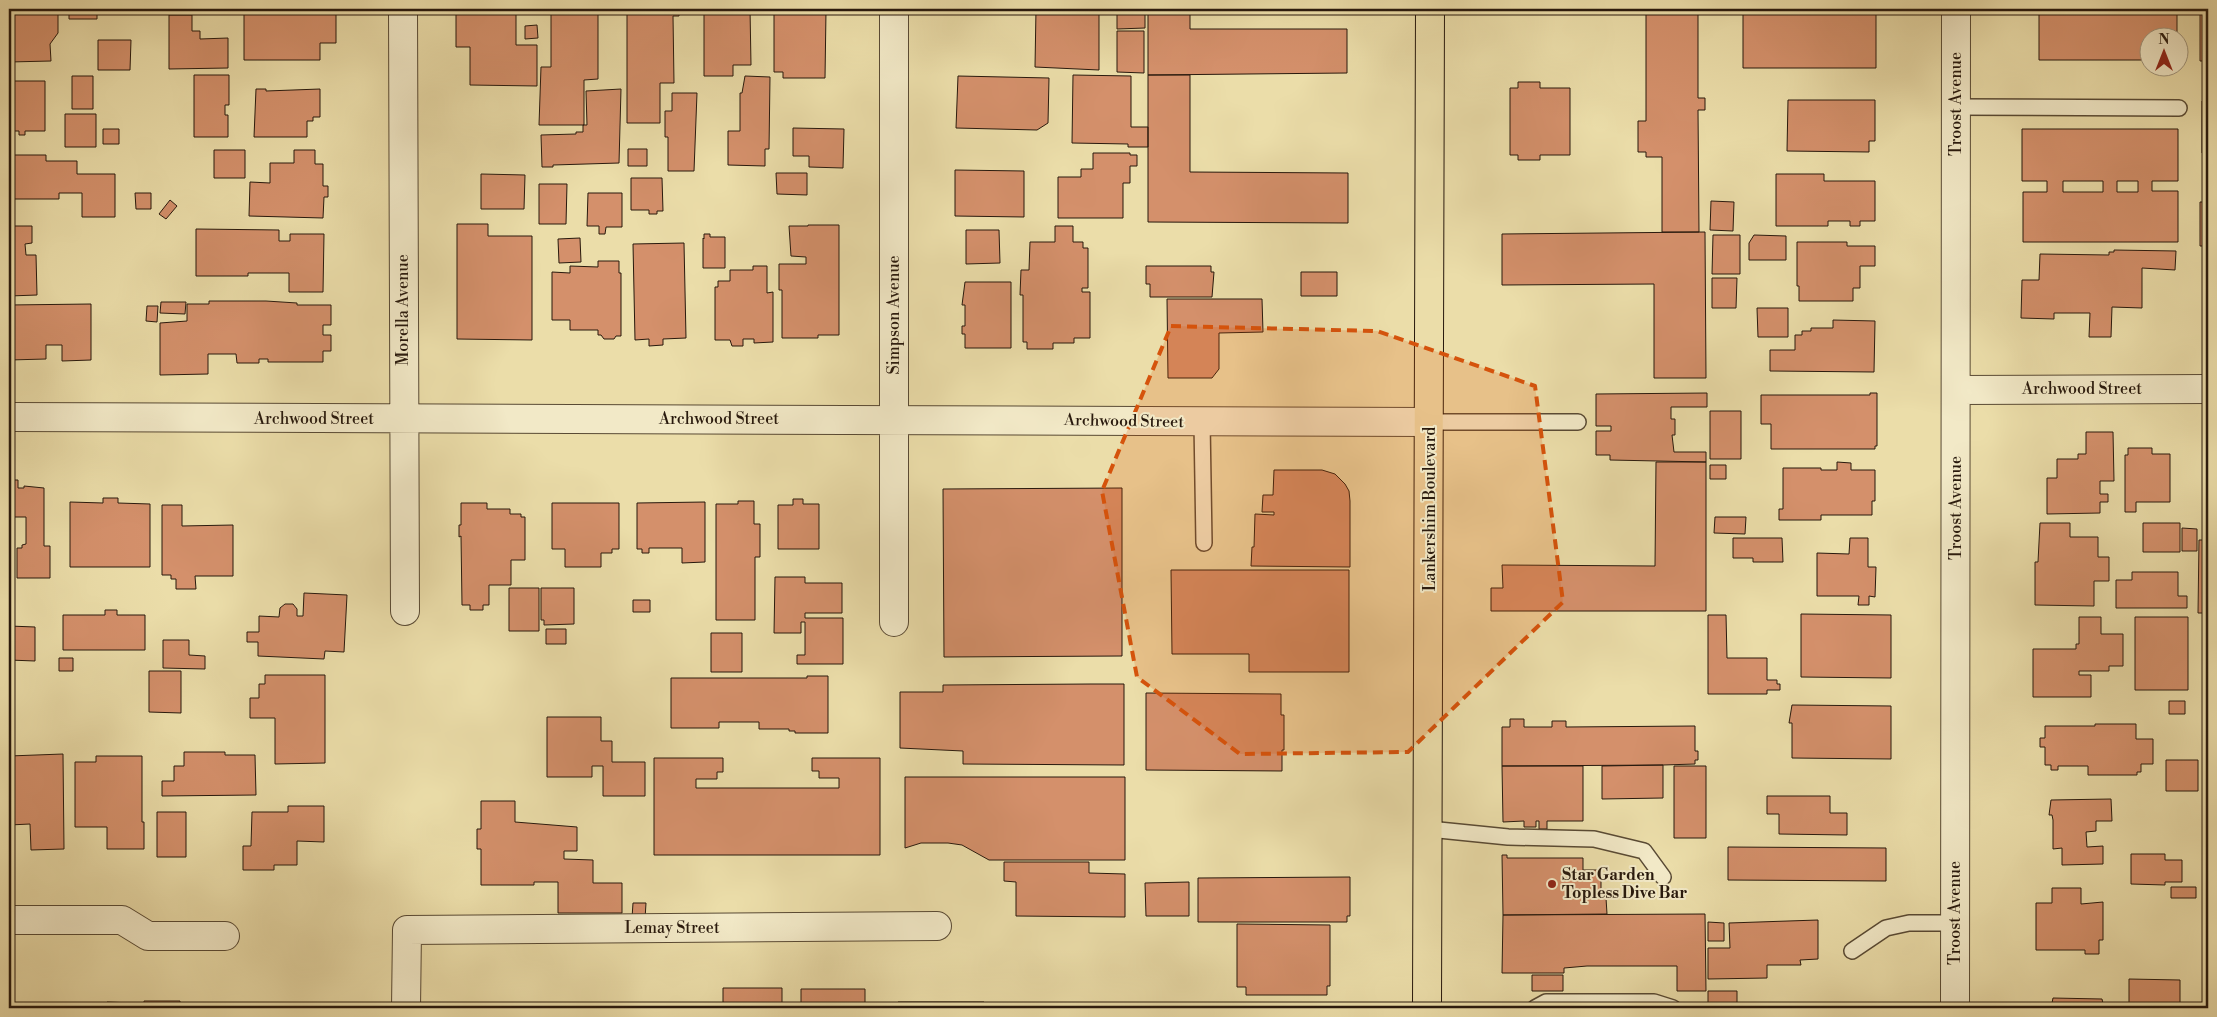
<svg xmlns="http://www.w3.org/2000/svg" width="2217" height="1017" font-family="'Libre Bodoni',serif">
<style>
.building{fill:#d4906b;stroke:#28190d;fill-rule:evenodd}
.lines{fill:none;stroke-linecap:round;stroke-linejoin:round}
.lane-casing{stroke:#594a34;stroke-width:18}
.street-casing{stroke:#594a34;stroke-width:30}
.primary-casing{stroke:#28190d;stroke-width:30}
.lane{stroke:#f2e9c7;stroke-width:15}
.street{stroke:#f2e9c7;stroke-width:28}
.primary{stroke:#ebdda9;stroke-width:28}
.marked{fill:#d5530c;fill-opacity:0.2;stroke:#d5530c;stroke-width:4;stroke-dasharray:10 6;stroke-linejoin:round}
.poi-dot{fill:#8f2418;stroke:#f2e9c7;stroke-width:2}
.labels{text-anchor:middle;dominant-baseline:central;stroke-width:4;stroke-linejoin:round;paint-order:stroke}
.street-label{font-size:16px;fill:#28190d;stroke:#f2e9c7}
.poi-label{font-size:16px;font-weight:bold;fill:#28190d;stroke:#f2e9c7;text-anchor:start}
</style>
<rect width="100%" height="100%" fill="#ebdda9"/>
<filter id="stains"><feTurbulence type="fractalNoise" baseFrequency=".004" numOctaves="4"/><feColorMatrix values="0 0 0 0 .2 0 0 0 0 .09 0 0 0 0 .02 0 0 0 .5 -.17"/></filter>
<radialGradient id="worn" r=".72"><stop offset=".6" stop-color="#630" stop-opacity="0"/><stop offset="1" stop-color="#630" stop-opacity=".3"/></radialGradient>
<path class="building" d="M9 9H58V33L50 44 51 61 9 62Z
M69 9H97V19H69Z
M159 9H180V13H159Z
M244 9H336V43H320V60H244Z
M456 9H516V45H537V86L470 85V47H456Z
M570 9H598V79L584 80V125H539L541 67H551V10H570Z
M627 9H679V16H673L674 83H660V123H627Z
M704 9H750L751 65H733V76H704Z
M799 9H819V11H826L825 78H783V72H774V13L799 11Z
M1036 9H1099V70L1035 67Z
M1117 9H1145V28L1117 29Z
M1148 9H1190V29H1347V73L1148 75Z
M1646 9H1698V98H1705V110H1698L1699 232H1662V157H1646V152H1638V121H1646Z
M1876 9V68H1743V10Z
M2039 9H2177V38H2150V60H2039Z
M2200 9H2208V61H2200Z
M169 15H192V31H200V39L228 38V68L169 69Z
M537 25 538 38 525 39V26Z
M1117 31H1144V73L1117 72Z
M98 40H131L130 70H98Z
M194 75H229V105H225V115H228V137H194Z
M1073 75 1131 76V127H1148V147H1128V144L1072 143Z
M1148 75H1190V172L1348 173V223L1148 222Z
M72 76H93V109H72Z
M745 76 770 77 769 149H765V166L728 165V131H740V93H742Z
M958 76 1049 78 1048 123 1037 130 956 128Z
M12 81H45V131H25V135H19V131H9V93H12Z
M1518 82H1540V88H1570V155H1540V160H1518V155H1510V88H1518Z
M256 89H266V91L320 89V117H313V121H307V137H254Z
M621 89 619 163 553 165V167H542L541 135 576 134V132H583V125H587L586 91Z
M672 93H697L694 171H668V137H665V111H672Z
M1788 100H1875V141H1869V152L1787 151Z
M2202 101H2208V153H2202Z
M65 114H96V147H65Z
M793 128 844 129 843 168 809 167V156H793Z
M103 129H119V144H103Z
M2022 129H2178V181H2152V191H2178V242H2023V192H2047V181H2022ZM2063 181H2103V192H2063ZM2117 181H2138V192H2117Z
M628 149H647V166H628Z
M214 150H245V178H214Z
M294 150H315V164H323V186H328V197H324L323 218 249 216 250 182 270 183V163H294Z
M1093 153H1130V155H1137V166H1130V183H1123V218H1058V177H1081V169H1093Z
M9 155H46V161H77V174H115V217H82V193H59V199H9Z
M955 170 1024 171V217L955 216Z
M776 173H807V195L777 194Z
M481 174 525 175 524 209H481Z
M1776 174H1824V181H1875V221H1860V226H1850V221H1828V226H1776Z
M631 178H662L663 211H657V214H649V210H631Z
M539 184H567L566 224H539Z
M135 193H151V209H136Z
M588 193H622V227H606L605 234H599V226H587Z
M170 200 177 206 166 219 159 214Z
M1711 201 1734 202 1733 231 1710 230Z
M2200 202H2208V246H2200Z
M457 224H488V236H532V340L457 339Z
M808 225H839V335H818V338H782V290H779V264H806V257L791 256 789 226H808Z
M9 226H32V243L25 244 26 255H36L37 295 9 296Z
M1055 226H1073V242H1083V248H1088V288H1082V292H1090V338H1074V343H1053V349H1027V342H1023V295H1020L1021 270H1029L1030 242H1055Z
M196 229 279 230V241H290V234H324L323 292H289V273H248V276H196Z
M966 230H999L1000 263 966 264Z
M1705 232 1706 378H1654V284L1502 285V234Z
M704 234H710V237H725V268H703V238L704 239Z
M1713 235H1740V274H1712Z
M1754 235 1786 236V260H1749V243Z
M580 238 581 262 559 263 558 239Z
M1797 242H1847V246H1875V266H1860V288H1853V301H1799V286H1797Z
M684 243 686 338 663 339V345L649 346V339L635 340 633 244Z
M2114 250 2176 251 2175 270 2142 268V308L2112 307 2111 337H2089L2090 313H2054V319L2021 318 2022 280H2039L2040 254 2109 255V252H2114Z
M598 261H619V273H621V336H616L614 339H604L601 335H598V330H570V320H552V272L570 273V266L598 267Z
M753 266H767V293L773 292V342L754 343V339H743V346H732L730 340H715V287H718V281H730V270H753Z
M1146 266H1211V272H1214L1212 297H1150V284H1146Z
M1301 272H1337V296H1301Z
M1712 278H1737L1736 308H1712Z
M965 282H1011V348H965V334H962V326H965V305H962Z
M1167 299H1262L1263 332 1219 333V369L1212 378H1168Z
M209 301H266L297 303V305H331V325H323V335H331V351H323V362H268V359H259V363H237L236 354H208V374L160 375V323L187 321V304H209Z
M161 302H186L185 314 160 313Z
M91 304V360L62 361V345H46V359L9 360V305Z
M147 306H158L157 322 146 321Z
M1757 308H1788V337H1758Z
M1833 320 1875 321 1874 372 1770 371V350H1795V335H1802V331H1811V328H1833Z
M1707 393V407H1671V419H1675V435H1672L1674 452H1706V462L1610 460V455H1596V431H1611V426H1596V394Z
M1870 393H1877V446H1875V449H1771V424H1761V395H1870Z
M1710 411H1741V459H1710Z
M2086 432H2113L2114 481H2100V494H2108V502H2100V513L2047 514V478H2057V459H2078V454H2086Z
M2128 448H2152V454H2170V502H2136V512H2125V455H2128Z
M1656 462H1706V611H1491V588H1503L1502 565 1655 566Z
M1837 462 1851 463V470H1875V501H1872V515H1821V520H1779V509H1783V468H1821V470H1837Z
M1710 465H1726V479H1710Z
M1274 470H1322L1335 474 1345 484 1349 491 1350 501V567L1251 566 1252 547H1254L1255 514 1274 515V512H1262L1263 495H1273Z
M9 480H18V488H24V486L44 488V546H50V578H17V548H22V545L26 544V517H9Z
M1122 488V656L944 657 943 489Z
M103 498H118V503L150 504V567H70V502L103 503Z
M793 499H803V504H819V549H778V505H793Z
M738 501H754V524H760V557H755V620H716V504H738Z
M705 502V562L682 563V548H649V553H642V549H637V503Z
M461 503H487V509H510V514H521V517H525V560H511V585H489V605H483V610H470V605H462L461 536 459 537V525H461Z
M552 503H619V549H612V553H601V567H565V549H552Z
M162 505H182V526L233 525V576H195L196 589H176V579H171V575H162Z
M1715 517H1746L1745 534 1714 533Z
M2040 523H2070V537H2098V557H2109V581H2094V606L2035 605V562H2038Z
M2143 523H2180V552H2143Z
M2182 528 2197 529V551H2182Z
M1733 538H1782L1783 562H1753V558H1733Z
M1850 538H1868V567H1876L1875 597 1869 596V605H1858L1859 596H1817V553L1849 554Z
M2199 540H2208V613H2198Z
M1171 570H1349V672H1249V654H1172Z
M2132 572H2178V596H2187V608H2116V580H2132Z
M775 577H805V583H842V613H805V618H843V664H797V655H805V622H801V633H774Z
M509 588H539V631H509Z
M541 588H574V624L544 625V620H541Z
M304 593 347 595 344 652 325 651 324 659 258 656V642H247V632H259V616L279 617 280 608 285 604H293L297 609V616H303Z
M633 600H650V612H633Z
M105 610H117V615H145V650H63V615H105Z
M1801 614 1891 615V678L1801 677Z
M1708 615H1726L1727 658H1767V680H1777V684H1780V690H1767V694H1708Z
M2079 617H2101V634H2123V666H2109V671H2079V675H2091V697H2033V649H2076V644H2079Z
M2135 617H2188V690H2135Z
M9 626 35 627V661L9 660Z
M546 629H566V644H546Z
M711 633H742V672H711Z
M163 640H189V655L205 656V669L163 668Z
M59 658H73V671H59Z
M149 671H181V713L149 712Z
M265 675H325V763L275 764V718H250V698H259V684H265Z
M807 676H828V733H795V731H789V729H759V722H719V728H671V678H807Z
M1091 684H1124V765L963 764V751L900 748V692H943V685Z
M1146 693 1281 694V715H1284V750H1282V771L1146 770Z
M2169 701H2185V714H2169Z
M1792 705 1891 706V759L1792 758V723H1789Z
M547 717H601V741H612V762H645V796H603V766H592V777H547Z
M1510 719H1524V727H1552V721H1566V727L1695 726V751H1698V760H1695V764L1663 765 1502 766V727H1510Z
M2095 724H2136V739H2153V764H2141V772H2137V775H2088V766H2058V770H2051V765H2045V747H2040V738H2045V726H2095Z
M184 752H225V755H255L256 795 162 796V781H174V766H184Z
M63 754 64 849 31 850 30 824 9 825V756Z
M96 756H142V822H144V849H107V827H75V762H96Z
M654 758H723V772H717V779H696V788H839V778H819V771H812V758H880V855H654Z
M2166 760H2198V791H2166Z
M1663 765V798L1602 799V766Z
M1502 766H1583V821H1547V829H1539V821H1536V827H1524V821L1503 822Z
M1674 766H1706V838H1674Z
M905 777H1125V860H989L962 845 948 843H921L905 848Z
M1767 796H1830V813H1847V835L1779 834V814H1767Z
M2111 799 2112 821H2096V831L2086 832 2087 847 2103 846V864L2062 865V848L2053 849V820L2052 815H2049L2051 800Z
M481 801H515V822L577 827V851H564V859L593 860V883H622V913H558V882H534V885H481V849H477V829H481Z
M288 806H324V842L297 841V865H274V870H243V846H251L252 812H288Z
M157 812H186V857H157Z
M1728 847 1886 848V881L1728 880Z
M2131 854H2165V860H2182V882H2165V885L2131 884Z
M1502 855H1507V858H1583V870H1601V898H1606L1607 914 1503 915Z
M1004 862H1089V873L1125 874V917L1016 916V882L1004 881Z
M1350 877V916H1347V922H1198V878Z
M1189 882V916H1146L1145 883Z
M2171 887H2196V898H2171Z
M2052 888H2081V904L2103 902V940H2099V954H2085V950H2036V903H2052Z
M633 903H646L645 919 632 918Z
M1705 914 1706 991H1677V966H1587L1564 968V973H1502L1503 915Z
M1818 920V959L1800 960 1801 965H1767V978L1708 979V948H1730L1729 923Z
M1708 922 1724 923V941H1708Z
M1237 924 1330 925V986H1327V995H1246V987H1237Z
M1532 975H1563V991H1532Z
M2129 979 2180 980V1008H2129Z
M723 988H782V1008H723Z
M801 989H865V1008H801Z
M1708 991H1737V1008H1708Z
M2053 998 2102 999 2104 1008H2051Z
M144 1001H180V1006H235V1008H144Z
M107 1002 133 1003V1008H97V1004H107Z
M898 1002H984V1008H898Z
M249 1003H269V1008H249Z
M1831 1003H1889V1008H1831Z"/>
<g class="lines">
<defs>
<path id="lane" d="M1956 107 2179 108
M1202 422 1204 543
M1430 422H1578
M1429 829 1508 837 1594 839 1644 851 1663 877
M1852 951 1886 928 1909 923H1955
M1535 1008 1546 1002H1654L1673 1008"/>
<path id="street" d="M403 9 405 611
M1956 390 2208 389
M9 417 1430 422
M894 622V9
M9 920H122L148 936H225
M406 1008 407 930 937 926
M1955 1008 1956 9"/>
<path id="primary" d="M1427 1008 1430 9"/>
</defs>
<use href="#lane" class="lane-casing"/>
<use href="#street" class="street-casing"/>
<use href="#primary" class="primary-casing"/>
<use href="#lane" class="lane"/>
<use href="#street" class="street"/>
<use href="#primary" class="primary"/>
</g>
<path class="marked" d="M1171 326 1377 331 1535 386 1563 602 1408 752 1240 754 1137 677 1102 491Z"/>
<circle class="poi-dot" cx="1552" cy="884" r="5"/>
<g class="labels">
<g class="street-label">
<text transform="translate(1956 104) rotate(-90)">Troost Avenue</text>
<text transform="translate(403 310) rotate(-90)">Morella Avenue</text>
<text transform="translate(894 315) rotate(-90)">Simpson Avenue</text>
<text x="2082" y="389">Archwood Street</text>
<text x="314" y="419">Archwood Street</text>
<text x="719" y="419">Archwood Street</text>
<text transform="translate(1124 421) rotate(1)">Archwood Street</text>
<text transform="translate(1956 508) rotate(-90)">Troost Avenue</text>
<text transform="translate(1430 509) rotate(-90)">Lankershim Boulevard</text>
<text transform="translate(1955 913) rotate(-90)">Troost Avenue</text>
<text x="672" y="928">Lemay Street</text>
</g>
<g class="poi-label">
<text x="1562" y="875">Star Garden<tspan x="1562" dy="18">Topless Dive Bar</tspan></text>
</g>
</g>
<rect width="2217" height="1017" fill="none" stroke="#ebdda9" stroke-width="30"/>
<rect x="10" y="10" width="2197" height="997" fill="none" stroke="#28190d" stroke-width="2.5"/>
<rect x="15" y="15" width="2187" height="987" fill="none" stroke="#28190d"/>
<g transform="translate(2164 52)"><circle r="24" fill="#f2e9c7" stroke="#a1967d"/>
<path d="M0-4L9 19L0 12L-9 19Z" fill="#8f2418"/>
<text y="-8" font-size="14" font-weight="bold" text-anchor="middle" fill="#28190d">N</text>
</g>
<rect width="100%" height="100%" filter="url(#stains)"/>
<rect width="100%" height="100%" fill="url(#worn)"/>
</svg>
